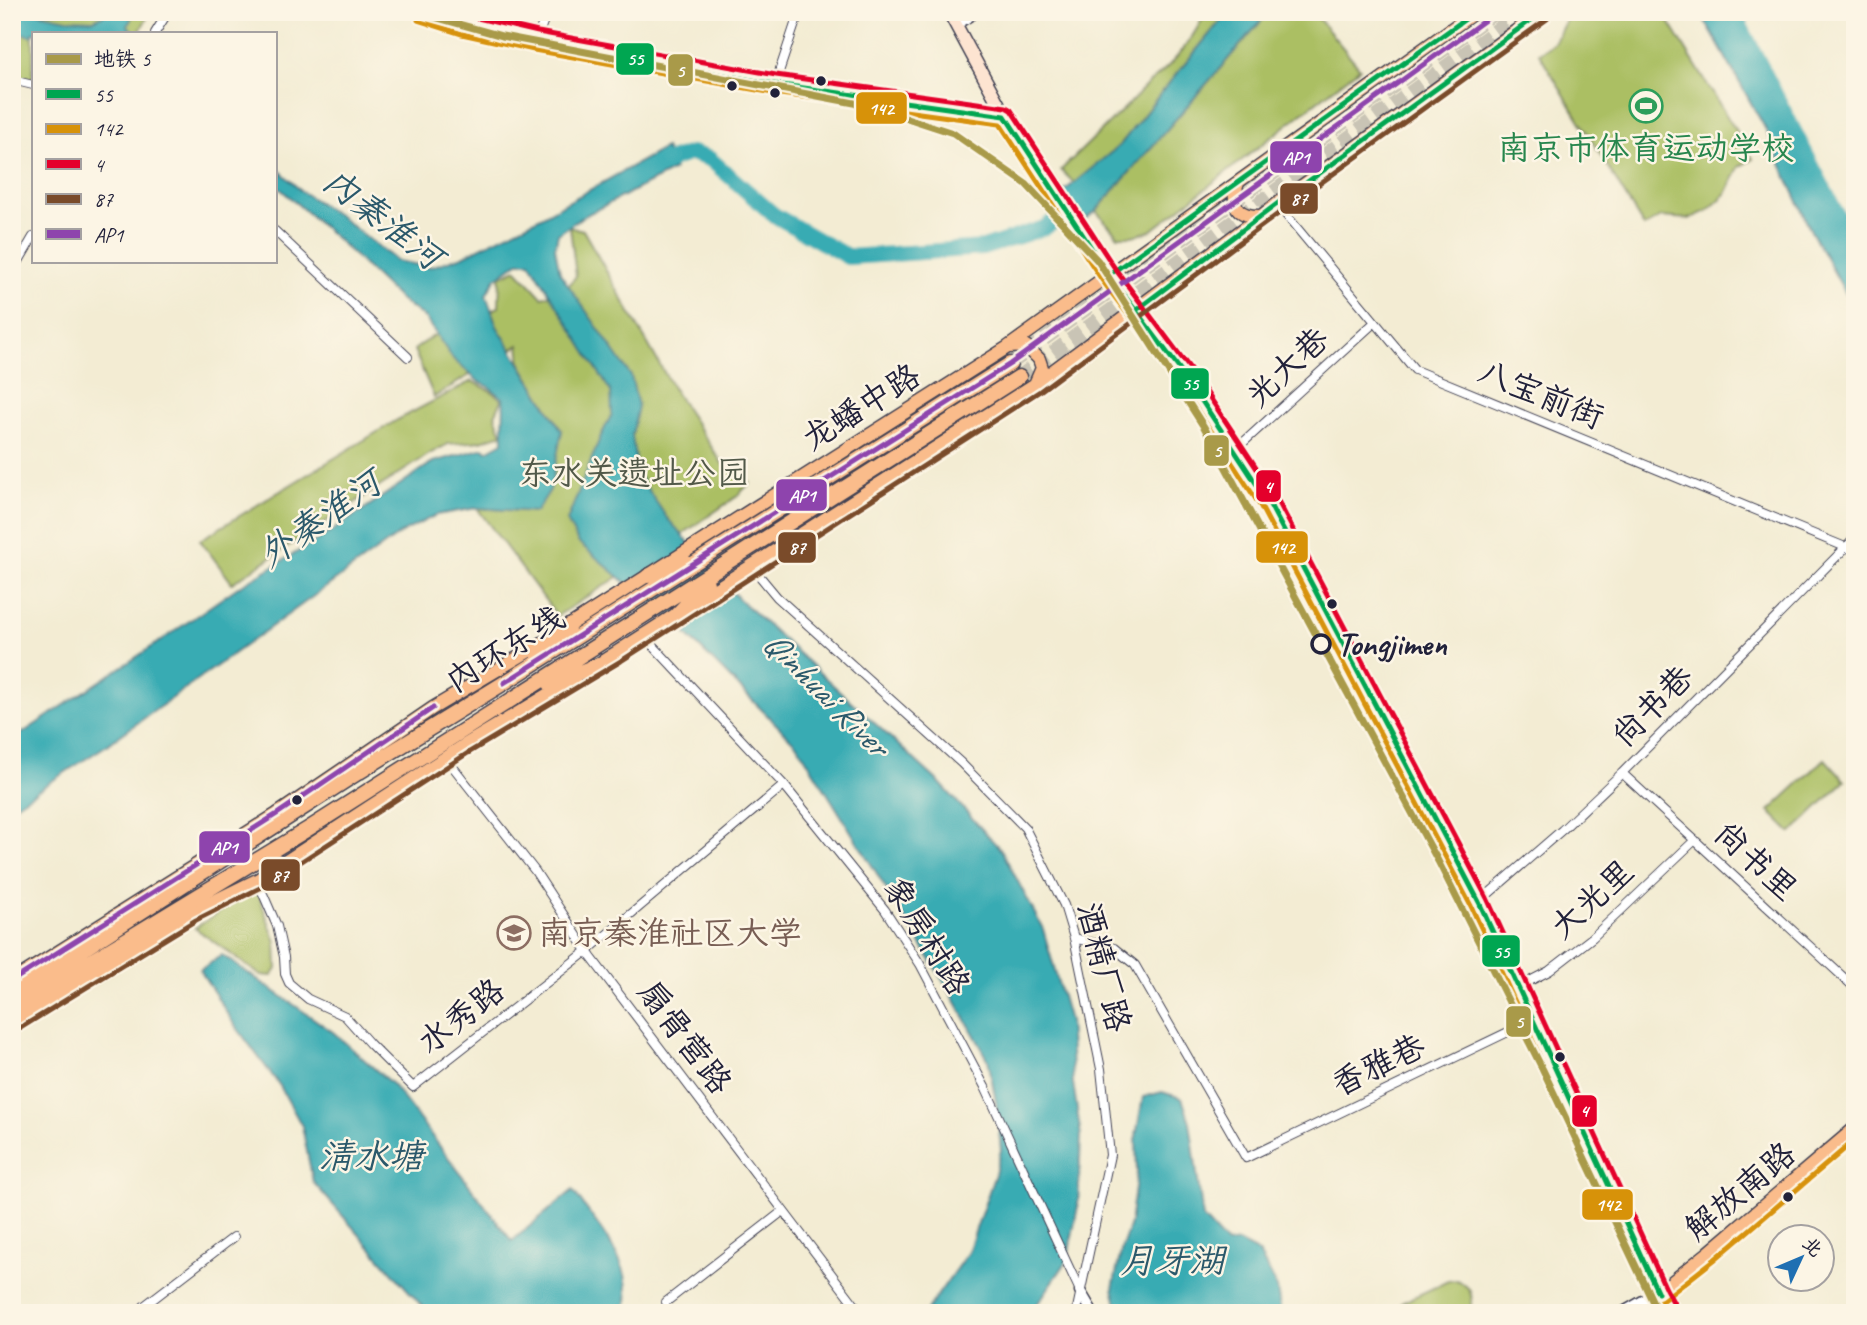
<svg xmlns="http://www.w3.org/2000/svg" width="1867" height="1325" font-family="Caveat,'LXGW WenKai TC',sans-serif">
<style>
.green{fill:#abbf63;stroke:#66704f;stroke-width:2}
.water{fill:#39abb3;stroke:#2e6677;stroke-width:2}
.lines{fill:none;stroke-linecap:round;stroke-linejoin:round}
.river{stroke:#39abb3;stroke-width:16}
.trunk-tunnel{stroke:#c9c4b5;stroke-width:14;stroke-dasharray:14 7;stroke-linecap:butt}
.minor-casing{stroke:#414052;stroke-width:10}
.tertiary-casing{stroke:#414052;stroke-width:13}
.secondary-casing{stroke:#414052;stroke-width:15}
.primary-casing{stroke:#414052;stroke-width:15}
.trunk-casing{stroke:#414052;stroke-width:17}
.minor{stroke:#fff;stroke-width:8}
.tertiary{stroke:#fff;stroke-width:10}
.secondary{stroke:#fde4d1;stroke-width:12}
.primary{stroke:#fabc8b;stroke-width:12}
.trunk{stroke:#fabc8b;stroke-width:14}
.bus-1-casing{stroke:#fcf5e5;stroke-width:10}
.bus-2-casing{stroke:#fcf5e5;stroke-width:10}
.bus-3-casing{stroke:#fcf5e5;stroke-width:10}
.bus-4-casing{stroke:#fcf5e5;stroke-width:10}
.bus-5-casing{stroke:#fcf5e5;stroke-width:10}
.bus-1{stroke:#00a651;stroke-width:5}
.bus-2{stroke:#d79209;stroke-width:5}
.bus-3{stroke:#e4002b;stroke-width:5}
.bus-4{stroke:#7a4b2a;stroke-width:5}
.bus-5{stroke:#8e44ad;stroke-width:5}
.metro-1-casing{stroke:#fcf5e5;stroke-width:12}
.metro-1{stroke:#a99a49;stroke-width:7}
.bus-dot{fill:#22223b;stroke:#fcf5e5;stroke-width:2.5}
.stop-dot{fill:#fcf5e5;stroke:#22223b;stroke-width:3.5}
.labels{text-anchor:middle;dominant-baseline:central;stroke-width:5;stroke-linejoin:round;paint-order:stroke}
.leisure-label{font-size:33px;fill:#27864d;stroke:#fcf5e5}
.street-label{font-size:33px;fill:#22223b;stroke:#fcf5e5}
.park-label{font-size:33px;fill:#525949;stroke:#fcf5e5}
.stop-label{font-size:33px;font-weight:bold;fill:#22223b;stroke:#fcf5e5;text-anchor:start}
.education-label{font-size:33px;fill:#785e54;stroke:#fcf5e5;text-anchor:start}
.water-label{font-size:35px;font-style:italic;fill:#2b596b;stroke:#fcf5e5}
.line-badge{stroke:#fcf5e5;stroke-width:2.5}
.badge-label{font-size:19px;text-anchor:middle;font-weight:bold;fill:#fff}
</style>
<rect width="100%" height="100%" fill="#fcf5e5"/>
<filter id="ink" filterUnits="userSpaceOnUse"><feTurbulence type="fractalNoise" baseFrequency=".0143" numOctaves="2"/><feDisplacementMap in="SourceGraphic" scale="14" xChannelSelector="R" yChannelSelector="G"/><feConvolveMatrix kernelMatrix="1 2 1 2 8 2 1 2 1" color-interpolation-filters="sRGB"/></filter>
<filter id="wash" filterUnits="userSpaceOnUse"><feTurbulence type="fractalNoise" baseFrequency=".00686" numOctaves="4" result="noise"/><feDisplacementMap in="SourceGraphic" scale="28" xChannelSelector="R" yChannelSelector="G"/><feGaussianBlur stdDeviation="1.57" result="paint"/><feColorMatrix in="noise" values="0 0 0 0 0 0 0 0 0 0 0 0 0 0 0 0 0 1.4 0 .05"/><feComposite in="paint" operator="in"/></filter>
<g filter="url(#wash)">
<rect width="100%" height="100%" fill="#f3ecd3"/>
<path class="green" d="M12 12H150L139 33H33V79L12 74Z
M1206 12H1228L1165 88 1120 145 1075 184 1061 170 1138 95C1145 84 1154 80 1163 71 1181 55 1195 34 1206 12Z
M1269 12H1313L1360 68 1151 231 1132 236H1118L1096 211Z
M1573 12H1663L1753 159 1739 167 1726 194 1707 211 1689 219 1661 217 1644 227 1539 53 1554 43 1567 18Z
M570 227 583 230 677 395 724 466 750 483 736 497 651 556 557 616 477 508 536 512 562 431 521 364 519 345 434 397 414 350 431 337 499 307 500 277 516 269 542 297 565 290 576 276Z
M472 381 493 392 502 400 495 415 502 434 481 441 448 444 431 453 232 583 200 540 397 420Z
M1825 759 1845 781 1791 833 1769 811Z
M256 888 276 942 277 969 272 976 260 975 195 928Z
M1457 1280C1471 1287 1475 1297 1469 1311L1465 1313H1397L1401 1303 1448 1281Z"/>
<path class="water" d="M12 12H34L67 19 94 20 109 12H134L128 26 135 33H33V36L12 32Z
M1228 12H1269L1096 211 1076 226 1057 197 1120 145 1165 88Z
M1700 12H1729L1855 254V310L1811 231 1765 128Z
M665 148 674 170 582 217 558 234 555 248 560 273 631 376 638 406 632 435 637 473 667 518 739 599 940 783 1002 851 1043 929 1069 1021 1073 1083 1081 1136 1078 1206 1067 1261 1031 1313H925L968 1252 995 1174 1001 1150 996 1102 988 1059 952 995 798 746 685 633 578 542 567 521 600 438 612 414 611 392 530 262H518L495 279 486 295 497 326 562 431 550 490 536 512 477 508 436 515 401 533 107 745 12 807V740L162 640 238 587 329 533 433 462 484 448 487 451 503 442C502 427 505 413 503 398L488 386 479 382 453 359 425 318 398 298 340 242 275 184V166L301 191 339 216 397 261 430 267 463 256 539 218Z
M222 955 333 1032 393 1085 512 1241 573 1190C588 1213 619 1249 625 1275 628 1288 628 1300 626 1313H428L313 1182 302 1126 280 1086 232 1021 200 970Z
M1162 1092 1182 1098 1190 1122 1203 1218 1227 1244 1238 1242 1259 1253 1277 1288 1281 1313H1119L1113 1288 1122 1247 1130 1224 1137 1173 1136 1136 1143 1097Z"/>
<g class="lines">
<path class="river" d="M1733 12 1855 250
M654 170 673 159 691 153 710 159 774 215 848 257 983 248 1044 228 1081 203"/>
</g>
</g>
<g filter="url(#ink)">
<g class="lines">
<path class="trunk-tunnel" d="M1010 364 1496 12
M1019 377 1521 12"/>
<defs>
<path id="minor" d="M956 26 978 12
M155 33 168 12
M536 41 547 12
M12 80 33 85
M775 84 799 12
M1277 204 1415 370 1855 551
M275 231 408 357
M12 273 33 237
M1235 450 1375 322
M752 567 777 597 961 763 1025 828 1064 905 1074 938 1101 1069 1110 1155 1076 1313
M644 636 784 785 885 910 920 964 985 1087 1080 1291
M446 758 535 871 591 957 861 1313
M1622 773 1855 988
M257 880 277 926 284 957 285 974 289 983 308 999 345 1016 370 1044 413 1087 587 951 784 785
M1479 902 1562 830 1622 773 1855 538
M1074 938 1114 948 1135 965 1246 1158 1533 1020
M1518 987 1549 971 1593 937 1695 840
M666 1302 783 1211
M138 1313 144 1306 234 1237"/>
<path id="tertiary" d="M1109 275 1190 383 1269 503 1479 902 1661 1298
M1080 1291 1093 1313
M1622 1313 1662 1290"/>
<path id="secondary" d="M420 12 464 25 536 41 775 84 1005 116
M949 12 1005 116 1109 275"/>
<path id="primary" d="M1238 183C1230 206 1237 217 1262 216
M1009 347 1026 346 1039 359 1042 368 1035 384
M562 630 1008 347 1475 12
M589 670 1035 384 1277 204 1542 12
M12 981 277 814 433 708 544 642
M12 1023 192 912 257 880 463 746 574 679
M1669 1313 1658 1293 1708 1253 1855 1128"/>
<path id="trunk" d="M648 576 685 562
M677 614 707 583
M537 654 569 626
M550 684 595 666
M12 995 351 777 504 683 1010 364
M12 1009 308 829 1019 377"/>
</defs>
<use href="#minor" class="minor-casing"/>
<use href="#tertiary" class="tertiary-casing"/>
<use href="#secondary" class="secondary-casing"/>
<use href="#primary" class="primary-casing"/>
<use href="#trunk" class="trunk-casing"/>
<use href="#minor" class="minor"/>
<use href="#tertiary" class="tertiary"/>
<use href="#secondary" class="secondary"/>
<use href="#primary" class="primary"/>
<use href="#trunk" class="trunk"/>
<defs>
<path id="bus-1" d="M421 12 464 25 536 41 775 84 1005 116 1109 275 1190 383 1269 503 1479 902 1658 1293
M1109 275 1475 12
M1135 311 1277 204 1542 12"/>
<path id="bus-2" d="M418 20 462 34 534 50 773 93 1000 124 1102 280 1183 388 1261 507 1471 906 1651 1299 1658 1302 1663 1300 1714 1260 1855 1140"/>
<path id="bus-3" d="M452 12 538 32 776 75 1006 107 1011 110 1116 270 1197 378 1277 499 1487 898 1666 1289 1677 1309"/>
<path id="bus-4" d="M17 1030 196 920 262 887 468 753 621 661 1040 391 1282 211 1547 19"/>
<path id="bus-5" d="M504 683 1010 364 1496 12
M12 981 277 814 433 708"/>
</defs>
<use href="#bus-1" class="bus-1-casing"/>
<use href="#bus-2" class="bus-2-casing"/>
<use href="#bus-3" class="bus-3-casing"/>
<use href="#bus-4" class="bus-4-casing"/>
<use href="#bus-5" class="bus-5-casing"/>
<use href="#bus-1" class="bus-1"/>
<use href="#bus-2" class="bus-2"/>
<use href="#bus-3" class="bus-3"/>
<use href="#bus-4" class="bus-4"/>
<use href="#bus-5" class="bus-5"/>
<defs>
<path id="metro-1" d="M416 12 502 36 870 106 953 133 1026 184 1098 261 1204 427 1438 861 1543 1070 1658 1313"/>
</defs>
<use href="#metro-1" class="metro-1-casing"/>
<use href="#metro-1" class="metro-1"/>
</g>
</g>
<defs>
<symbol id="stadium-ring" viewBox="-11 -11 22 22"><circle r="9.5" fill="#fcf5e5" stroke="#2e9e5b" stroke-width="1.5"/><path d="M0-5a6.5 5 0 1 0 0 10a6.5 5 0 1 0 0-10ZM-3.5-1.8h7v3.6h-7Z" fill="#2e9e5b"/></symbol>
<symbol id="university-ring" viewBox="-11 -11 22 22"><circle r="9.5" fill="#fcf5e5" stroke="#8d6e63" stroke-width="1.5"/><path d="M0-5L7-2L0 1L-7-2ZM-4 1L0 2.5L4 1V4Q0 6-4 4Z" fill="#8d6e63"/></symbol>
</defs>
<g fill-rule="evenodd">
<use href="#stadium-ring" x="1627" y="87" width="38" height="38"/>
<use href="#university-ring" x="495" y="914" width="38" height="38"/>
</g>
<g class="bus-dot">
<circle cx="821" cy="81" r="6"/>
<circle cx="732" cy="86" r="6"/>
<circle cx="775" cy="93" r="6"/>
<circle cx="1332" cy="604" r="6"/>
<circle cx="297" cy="800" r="6"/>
<circle cx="1560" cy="1057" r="6"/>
<circle cx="1788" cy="1197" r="6"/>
</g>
<circle class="stop-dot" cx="1321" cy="644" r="9"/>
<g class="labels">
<g class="leisure-label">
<text x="1646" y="148">南京市体育运动学校</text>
</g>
<g class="street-label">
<text transform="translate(1287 367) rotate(-43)">光大巷</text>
<text transform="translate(1541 394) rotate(22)">八宝前街</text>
<text transform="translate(861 407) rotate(-32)">龙蟠中路</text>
<text transform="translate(505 649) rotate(-32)">内环东线</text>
<text transform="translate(1652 706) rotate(-45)">尚书巷</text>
<text transform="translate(1756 861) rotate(43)">尚书里</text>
<text transform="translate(1592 899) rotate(-42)">大光里</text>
<text transform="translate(927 936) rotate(58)">象房村路</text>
<text transform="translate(1104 967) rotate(76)">酒精厂路</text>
<text transform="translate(461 1016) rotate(-38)">水秀路</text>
<text transform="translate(685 1037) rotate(53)">扇骨营路</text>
<text transform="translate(1378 1065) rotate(-26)">香雅巷</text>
<text transform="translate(1740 1191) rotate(-40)">解放南路</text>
</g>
<g class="park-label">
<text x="634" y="473">东水关遗址公园</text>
</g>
<g class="stop-label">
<text x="1337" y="644">Tongjimen</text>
</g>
<g class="education-label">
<text x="538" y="933">南京秦淮社区大学</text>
</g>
<g class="water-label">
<text transform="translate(383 219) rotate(38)">内秦淮河</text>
<text transform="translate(320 519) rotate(-35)">外秦淮河</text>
<text transform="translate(826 693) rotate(45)">Qinhuai River</text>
<text x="371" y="1156">清水塘</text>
<text x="1172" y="1260">月牙湖</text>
</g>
</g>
<g class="line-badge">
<rect x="615" y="42" width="40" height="34" rx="7" fill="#00a651"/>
<rect x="667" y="53" width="27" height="34" rx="7" fill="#a99a49"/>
<rect x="855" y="91" width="53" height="34" rx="7" fill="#d79209"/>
<rect x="1269" y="140" width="54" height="34" rx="7" fill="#8e44ad"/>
<rect x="1279" y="182" width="40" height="33" rx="7" fill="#7a4b2a"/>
<rect x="1170" y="367" width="40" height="33" rx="7" fill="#00a651"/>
<rect x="1203" y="434" width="27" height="33" rx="7" fill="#a99a49"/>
<rect x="1255" y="469" width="27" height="34" rx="7" fill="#e4002b"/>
<rect x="775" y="478" width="53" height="34" rx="7" fill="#8e44ad"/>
<rect x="1255" y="530" width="54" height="34" rx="7" fill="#d79209"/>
<rect x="777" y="531" width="40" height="33" rx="7" fill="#7a4b2a"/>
<rect x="198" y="830" width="53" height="34" rx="7" fill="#8e44ad"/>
<rect x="260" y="858" width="41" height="34" rx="7" fill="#7a4b2a"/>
<rect x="1481" y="934" width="40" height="34" rx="7" fill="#00a651"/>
<rect x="1505" y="1005" width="27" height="33" rx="7" fill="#a99a49"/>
<rect x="1571" y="1094" width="27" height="34" rx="7" fill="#e4002b"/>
<rect x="1581" y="1188" width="53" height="33" rx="7" fill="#d79209"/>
</g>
<g class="badge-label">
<text x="635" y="65">55</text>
<text x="680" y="77">5</text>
<text x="881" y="115">142</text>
<text x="1296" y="164">AP1</text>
<text x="1299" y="205">87</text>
<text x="1190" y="390">55</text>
<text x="1217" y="457">5</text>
<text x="1268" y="493">4</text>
<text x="802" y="502">AP1</text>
<text x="1282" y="554">142</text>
<text x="797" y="554">87</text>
<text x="224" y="854">AP1</text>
<text x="280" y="882">87</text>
<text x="1501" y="958">55</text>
<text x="1519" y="1028">5</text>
<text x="1584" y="1117">4</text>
<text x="1608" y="1211">142</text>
</g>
<rect width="1867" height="1325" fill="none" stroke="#fcf5e5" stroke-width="42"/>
<rect x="32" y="32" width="245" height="231" fill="#fcf5e5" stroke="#a5a1a1" stroke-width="2"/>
<rect x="46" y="54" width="35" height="10" fill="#a99a49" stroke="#a5a1a1" stroke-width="2"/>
<text x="94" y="66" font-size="21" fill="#22223b">地铁 5</text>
<rect x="46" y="89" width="35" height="10" fill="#00a651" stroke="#a5a1a1" stroke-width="2"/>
<text x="94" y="102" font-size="21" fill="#22223b">55</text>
<rect x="46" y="124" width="35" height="10" fill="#d79209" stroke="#a5a1a1" stroke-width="2"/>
<text x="94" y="136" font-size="21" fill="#22223b">142</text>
<rect x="46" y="159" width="35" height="10" fill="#e4002b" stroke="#a5a1a1" stroke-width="2"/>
<text x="94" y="172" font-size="21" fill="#22223b">4</text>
<rect x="46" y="194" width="35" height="10" fill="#7a4b2a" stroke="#a5a1a1" stroke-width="2"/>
<text x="94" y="206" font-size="21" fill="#22223b">87</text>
<rect x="46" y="229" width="35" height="10" fill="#8e44ad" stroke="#a5a1a1" stroke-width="2"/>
<text x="94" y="242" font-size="21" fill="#22223b">AP1</text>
<g transform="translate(1801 1258) rotate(46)"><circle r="33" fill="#fcf5e5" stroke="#a5a1a1" stroke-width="2"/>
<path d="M0-5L12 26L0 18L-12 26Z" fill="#1f6fb2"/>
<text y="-10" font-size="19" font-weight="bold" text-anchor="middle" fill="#22223b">北</text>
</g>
</svg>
